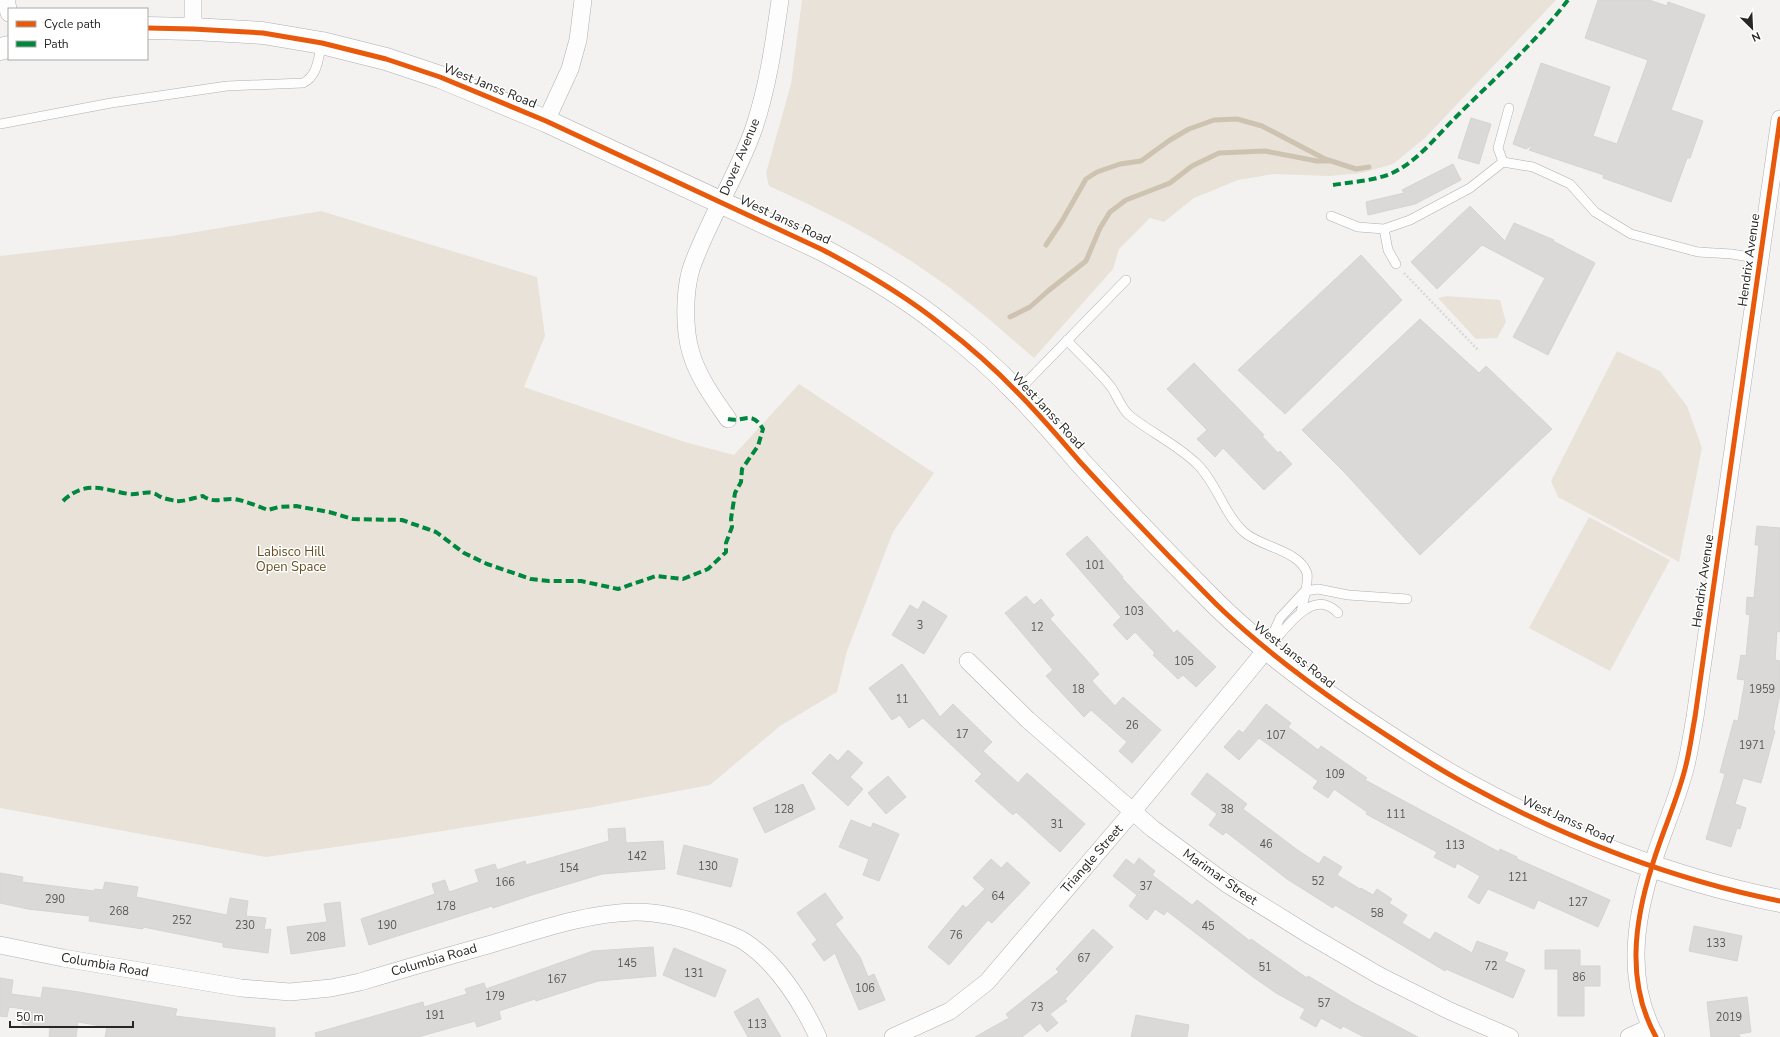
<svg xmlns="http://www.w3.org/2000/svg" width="1780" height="1037" font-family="'Nunito Sans',sans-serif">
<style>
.green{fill:#e8e2d8}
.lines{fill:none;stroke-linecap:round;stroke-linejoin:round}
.stream{stroke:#cec3b0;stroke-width:5}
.building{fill:#dad9d8;stroke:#d5d4d3}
.lane-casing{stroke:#b1afae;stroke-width:10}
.street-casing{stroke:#b1afae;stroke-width:18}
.secondary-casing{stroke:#b1afae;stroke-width:23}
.path{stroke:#dad9d9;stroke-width:2.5;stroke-dasharray:2 2;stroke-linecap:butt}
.lane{stroke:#fdfdfd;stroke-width:9}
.street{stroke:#fdfdfd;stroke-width:17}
.secondary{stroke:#fdfdfd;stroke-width:22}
.quiet{stroke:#00873e;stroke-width:4;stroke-dasharray:8 4;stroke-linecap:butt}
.cycleway-casing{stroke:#fff;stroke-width:8}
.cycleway{stroke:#e8590c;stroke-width:5}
.labels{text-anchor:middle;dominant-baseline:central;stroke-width:3;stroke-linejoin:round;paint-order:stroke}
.number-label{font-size:11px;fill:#585756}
.street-label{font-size:13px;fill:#282725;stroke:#fff}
.park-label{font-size:13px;fill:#664e1f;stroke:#fff}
</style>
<rect width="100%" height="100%" fill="#f4f2f0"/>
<path class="green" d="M802 0H1556L1425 138 1393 164 1362 173 1329 176 1274 174 1238 180 1194 198 1164 222 1150 218 1119 249 1113 269 1034 358C999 328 965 297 927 272 878 238 823 210 769 186L766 173 791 84Z
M321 211 537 277 545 336 524 387 685 442 734 455 799 384 934 473 893 532 847 651 837 692 780 726 710 785 593 807 398 838 266 857 0 808V256L172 236Z
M1446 296 1500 300 1506 322 1497 338 1476 339 1438 298Z
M1617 351 1660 371 1687 406 1702 448 1679 562 1558 497 1551 481Z
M1589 517 1670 560 1610 671 1529 628Z"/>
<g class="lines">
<path class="stream" d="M1046 245 1062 221 1086 179 1097 172 1120 164 1141 161 1170 140 1189 129 1214 120 1237 119 1262 126 1325 159 1356 169 1369 167
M1010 317 1030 307 1048 291 1086 261 1100 228 1110 212 1126 200 1170 183 1192 166 1219 153 1265 151 1317 161H1331"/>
</g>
<path class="building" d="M1598 0H1649L1667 6 1668 2 1705 15 1671 110 1703 121 1690 158H1687L1671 202 1603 178 1604 175 1529 150 1534 144 1526 149 1513 144 1541 63 1610 87 1593 136 1617 144 1648 60 1585 38Z
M1471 118 1491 124 1479 164 1458 158Z
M1453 164 1461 180 1415 204 1368 215 1366 202 1404 193 1402 190Z
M1470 206 1505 241 1514 223 1554 240 1553 241 1595 263 1548 355 1513 337 1545 278 1482 245 1437 289 1411 262Z
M1361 255 1402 300 1285 414 1238 370Z
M1420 319 1479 373 1486 366 1552 429 1420 555 1345 473 1302 430Z
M1194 363 1264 435 1262 436 1278 453 1280 451 1292 464 1264 490 1223 448 1215 457 1197 439 1207 430 1167 389Z
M1757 526 1780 528V632L1777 631 1775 660 1780 661V698H1779L1773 730 1775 731 1761 783 1743 778 1735 804 1746 808 1740 829 1737 828 1731 847 1706 839 1725 774 1720 772 1734 720 1738 721 1745 680 1737 679 1741 655 1746 656 1750 615 1746 614 1747 597 1754 598 1759 545H1755Z
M1087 536 1123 577 1122 578 1174 633 1177 630 1216 667 1196 687 1183 675 1178 679 1153 655 1155 653 1135 632 1127 640 1113 625 1121 617 1066 554Z
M1026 596 1034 605 1041 599 1054 615 1050 619 1099 674 1092 681 1115 706 1123 697 1161 730 1132 763 1119 751 1127 742 1091 710 1084 717 1046 676 1053 670 1005 613Z
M923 601 947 616 924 654 892 635 910 605 918 610Z
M902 664 940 717 953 704 992 742 983 751 1018 783 1027 773 1085 824 1060 852 1016 812 1013 815 975 781 982 774 923 718 909 728 900 715 892 720 869 688Z
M1266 704 1291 723 1288 727 1318 750 1321 746 1367 778 1365 780 1499 852 1500 849 1517 857V859L1610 900 1598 927 1538 900 1534 909 1488 889 1479 904 1468 897 1480 876 1457 863 1455 868 1434 857 1437 852 1366 814 1367 812 1334 789 1328 798 1313 788 1318 781 1259 738 1239 760 1224 747 1239 730 1243 733Z
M848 750 863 763 850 777 863 789 848 806 812 773 830 754 838 761Z
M1207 773 1247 804 1243 809 1299 851 1319 864 1324 856 1342 867 1337 875 1360 889 1361 888 1373 895 1377 889 1392 899 1389 903 1407 915 1402 923 1430 940 1435 932 1472 953 1477 941 1508 953 1504 961 1525 970 1513 998 1446 969 1445 971 1335 905 1333 908 1287 879 1226 832 1223 835 1209 825 1217 814 1191 794Z
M888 776 906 797 886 814 868 793Z
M803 784 815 809 765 833 753 808Z
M851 820 871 828 873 823 899 834 879 881 863 875 869 859 839 847Z
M625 828 626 843 663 841 665 869 602 874 535 894 493 908 492 906 369 945 361 919 435 894 432 884 445 880 449 892 479 882 475 870 495 864 497 870 525 861 526 865 609 841 608 829Z
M684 845 738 859 731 887 677 874Z
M1139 858 1155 871 1152 875 1192 905 1197 900 1250 941 1251 939 1307 978 1308 976 1355 1004 1418 1037H1364L1343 1026 1341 1029 1321 1018 1316 1027 1300 1018 1305 1009 1276 993 1253 977 1167 911 1164 915 1155 909 1147 920 1129 906 1137 895 1113 876 1126 859 1134 865Z
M991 859 1001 868 1007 862 1030 883 992 923 988 920 949 965 928 947 963 905 966 908 985 889 973 878Z
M0 873 23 877 22 882 94 891 95 889 103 890 105 882 138 887 136 897 227 915 230 898 248 901 246 916 266 918 264 930 271 929 268 953 223 947V943L143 927V929L89 921 90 916 28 909 0 903Z
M825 893 843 918 835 924 860 957 868 977 874 974 885 1000 859 1010 835 953 824 961 812 944 817 940 797 913Z
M340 902 345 946 291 954 287 927 327 922 324 904Z
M1694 926 1742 936 1737 961 1689 951Z
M1093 929 1113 947 1065 999 1067 1001 1050 1014 1058 1023 1047 1032 1040 1023 1022 1037H975L1009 1018 1006 1014 1059 972 1056 969Z
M653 947 656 976 598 981 536 1001 535 999 499 1011 501 1019 477 1027 475 1021 418 1037H316L315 1033 423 1002 424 1007 467 994 465 989 484 983 486 989 593 951Z
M674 948 726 970 715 997 663 975Z
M1545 950H1580V966H1600V986H1584V1016H1558V969H1545Z
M0 978 13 980 11 994 41 998 43 987 79 992 177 1009 175 1016 275 1028V1037H105L107 1027 78 1022 76 1037H49L50 1028 22 1024 24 1009 9 1007 7 1017 0 1016Z
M1747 997 1751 1032 1739 1034 1740 1037H1711L1707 1002Z
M758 998 781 1037H748L734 1012Z
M1136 1015 1189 1025 1187 1037H1131Z"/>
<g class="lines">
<defs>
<path id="lane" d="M0 124 111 103 227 86 303 83C318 76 318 58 322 43
M1503 162 1498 148 1509 108
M1331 216 1358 227 1384 229 1410 220 1470 188 1503 162 1533 167 1570 184 1595 212 1631 234 1698 252 1732 254 1760 259
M1384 229 1388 250 1396 264
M1067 340C1081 356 1098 370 1111 387 1117 395 1121 408 1129 415 1151 433 1177 444 1198 465 1217 484 1224 514 1244 532 1260 547 1299 550 1307 573 1309 581 1303 603 1301 612
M1017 392 1126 280
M1272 644C1283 631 1308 596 1328 606 1331 607 1335 610 1338 613
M1266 649 1280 618 1305 591 1318 589 1348 595 1407 599"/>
<path id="street" d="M6 0 9 13
M193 29V0
M546 121 570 69 578 40 583 0
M728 419C714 399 698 377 691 353 684 330 684 293 691 269 708 220 737 177 754 128 768 86 774 43 780 0
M968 661 1028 720 1153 829 1227 884 1311 936 1380 976 1450 1011 1510 1037
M0 945 63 958 241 988 290 992 331 988 360 982C403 969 445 957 488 945 536 931 585 913 635 912 661 912 688 919 712 928 722 932 736 936 745 942 777 963 802 1003 818 1037
M893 1037 950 1011 987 982 1133 811 1266 650
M1629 1037 1651 1027
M1656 1037C1626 983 1634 923 1652 866 1662 832 1678 799 1686 765 1690 749 1692 733 1695 717L1780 119"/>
<path id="secondary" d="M147 28 193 29 263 33 322 43 386 59 440 77 546 121 823 250C865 272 906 296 943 326 969 346 995 369 1018 393 1040 415 1060 439 1081 463 1125 511 1170 558 1216 604 1258 645 1302 678 1350 711 1389 737 1429 764 1470 786 1565 838 1674 880 1780 901
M0 49 9 47"/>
</defs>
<use href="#lane" class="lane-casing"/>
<use href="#street" class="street-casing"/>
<use href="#secondary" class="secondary-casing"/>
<path class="path" d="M1404 273 1479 351"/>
<use href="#lane" class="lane"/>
<use href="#street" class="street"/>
<use href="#secondary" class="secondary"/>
<path class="quiet" d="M1333 185C1352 182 1372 181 1390 174 1418 162 1437 135 1459 114 1496 77 1536 42 1568 0
M63 501C86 479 104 490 129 494 138 495 145 491 153 493 157 494 158 496 161 497 165 499 172 500 176 501 185 502 195 497 203 496 214 504 222 498 234 499 246 501 257 506 268 510L279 507 296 506 329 512 353 519 402 520 436 532 464 553 487 564 531 579 549 581H581L618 589 656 576 683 579 708 569 726 552V543L732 527 731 519 735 493 741 482 742 469 758 446 763 429C751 409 745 423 728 419"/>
<defs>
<path id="cycleway" d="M147 28 193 29 263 33 322 43 386 59 440 77 546 121 823 250C865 272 906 296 943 326 969 346 995 369 1018 393 1040 415 1060 439 1081 463 1125 511 1170 558 1216 604 1258 645 1302 678 1350 711 1389 737 1429 764 1470 786 1565 838 1674 880 1780 901
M1656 1037C1626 983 1634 923 1652 866 1662 832 1678 799 1686 765 1690 749 1692 733 1695 717L1780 119"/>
</defs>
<use href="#cycleway" class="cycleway-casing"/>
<use href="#cycleway" class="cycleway"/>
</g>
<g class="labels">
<g class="number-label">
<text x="1095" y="565">101</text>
<text x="1134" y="611">103</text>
<text x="920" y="625">3</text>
<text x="1037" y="627">12</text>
<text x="1184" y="661">105</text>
<text x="1078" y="689">18</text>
<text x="1762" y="689">1959</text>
<text x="902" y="699">11</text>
<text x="1132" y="725">26</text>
<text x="962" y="734">17</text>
<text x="1276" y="735">107</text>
<text x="1752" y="745">1971</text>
<text x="1335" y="774">109</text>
<text x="784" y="809">128</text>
<text x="1227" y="809">38</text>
<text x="1396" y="814">111</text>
<text x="1057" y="824">31</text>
<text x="1266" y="844">46</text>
<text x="1455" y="845">113</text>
<text x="637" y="856">142</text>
<text x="708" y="866">130</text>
<text x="569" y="868">154</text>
<text x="1518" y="877">121</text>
<text x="1318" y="881">52</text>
<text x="505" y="882">166</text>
<text x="1146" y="886">37</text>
<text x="998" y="896">64</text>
<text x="55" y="899">290</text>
<text x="1578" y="902">127</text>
<text x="446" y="906">178</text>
<text x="119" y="911">268</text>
<text x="1377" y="913">58</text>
<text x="182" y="920">252</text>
<text x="245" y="925">230</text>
<text x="387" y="925">190</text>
<text x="1208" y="926">45</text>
<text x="956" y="935">76</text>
<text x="316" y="937">208</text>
<text x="1716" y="943">133</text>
<text x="1084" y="958">67</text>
<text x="627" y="963">145</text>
<text x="1491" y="966">72</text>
<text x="1265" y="967">51</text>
<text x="694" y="973">131</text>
<text x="1579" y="977">86</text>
<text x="557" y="979">167</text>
<text x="865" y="988">106</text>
<text x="495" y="996">179</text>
<text x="1324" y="1003">57</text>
<text x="1037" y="1007">73</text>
<text x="435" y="1015">191</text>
<text x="1729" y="1017">2019</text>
<text x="757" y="1024">113</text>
</g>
<g class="street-label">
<text transform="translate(490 86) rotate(22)">West Janss Road</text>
<text transform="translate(740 157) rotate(-67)">Dover Avenue</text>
<text transform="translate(785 220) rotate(25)">West Janss Road</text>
<text transform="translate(1749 260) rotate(-82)">Hendrix Avenue</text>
<text transform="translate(1048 411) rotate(47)">West Janss Road</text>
<text transform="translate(1703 581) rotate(-82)">Hendrix Avenue</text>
<text transform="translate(1294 655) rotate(38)">West Janss Road</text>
<text transform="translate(1568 820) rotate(24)">West Janss Road</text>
<text transform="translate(1092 859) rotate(-49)">Triangle Street</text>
<text transform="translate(1220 877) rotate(35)">Marimar Street</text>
<text transform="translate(434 960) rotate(-16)">Columbia Road</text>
<text transform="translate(105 965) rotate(10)">Columbia Road</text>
</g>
<g class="park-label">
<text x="291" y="552">Labisco Hill<tspan x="291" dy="15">Open Space</tspan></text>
</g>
</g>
<rect x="8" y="8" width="140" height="52" fill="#ffffff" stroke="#a9a9a8"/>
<rect x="16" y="21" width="20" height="6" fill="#e8590c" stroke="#a9a9a8"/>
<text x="44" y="28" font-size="12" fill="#282725">Cycle path</text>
<rect x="16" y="41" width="20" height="6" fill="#00873e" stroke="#a9a9a8"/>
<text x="44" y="48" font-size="12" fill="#282725">Path</text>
<g transform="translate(1752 28) rotate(156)" stroke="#ffffff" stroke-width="3" paint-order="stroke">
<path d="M0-3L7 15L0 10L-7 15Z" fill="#282725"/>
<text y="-6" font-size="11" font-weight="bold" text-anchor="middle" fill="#282725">N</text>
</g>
<path d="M10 1021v6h123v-6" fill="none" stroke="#282725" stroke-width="2"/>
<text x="16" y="1021" font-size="12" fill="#282725" stroke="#ffffff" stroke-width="3" paint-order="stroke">50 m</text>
</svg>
